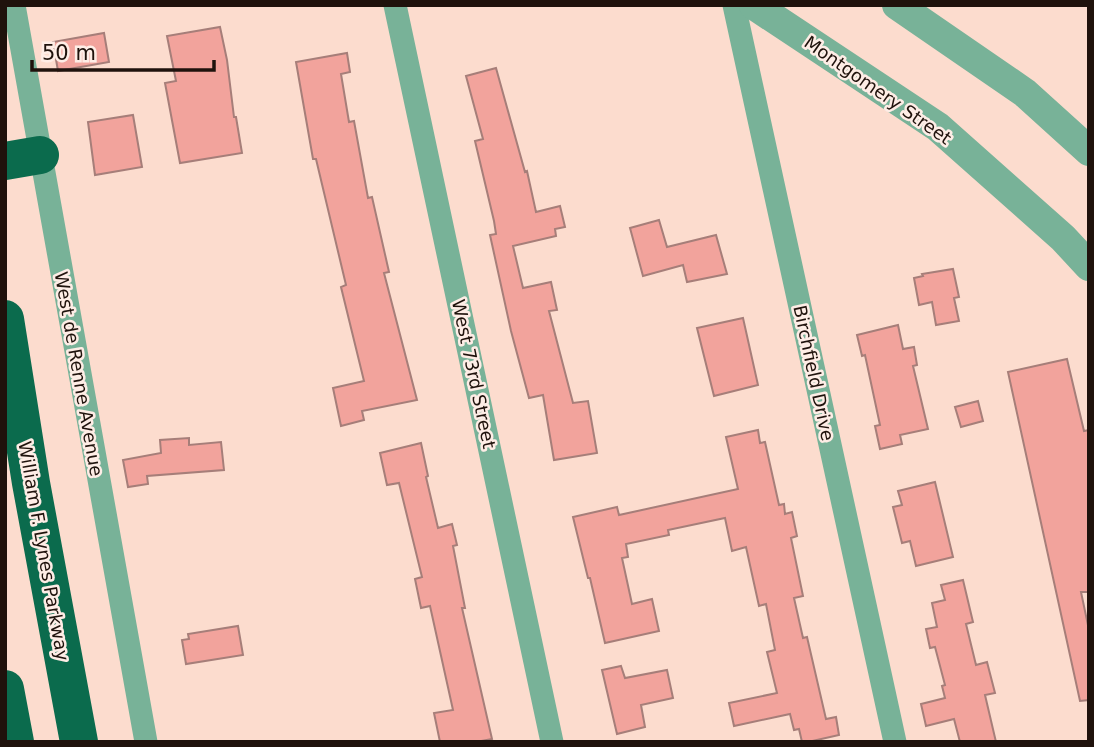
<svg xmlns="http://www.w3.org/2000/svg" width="1094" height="747" font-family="'DejaVu Sans',sans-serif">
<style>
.building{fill:#f2a39c;stroke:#a67e79;stroke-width:2}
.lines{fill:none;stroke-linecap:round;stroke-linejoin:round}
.minor{stroke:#78b298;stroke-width:23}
.tertiary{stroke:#78b298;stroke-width:30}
.motorway{stroke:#0b6b4d;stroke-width:38}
.labels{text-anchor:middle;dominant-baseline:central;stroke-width:5;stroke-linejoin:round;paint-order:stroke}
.street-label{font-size:18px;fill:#1f120c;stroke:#feede6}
</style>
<rect width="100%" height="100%" fill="#fcdcce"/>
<path class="building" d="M220 27 227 60 234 117H236L242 153 180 163 165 83 176 81 167 36Z
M104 33 109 62 58 71 53 42Z
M347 53 350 72 341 74 349 122 354 121 368 198 372 197 389 272 384 273 417 400 362 411 364 420 341 426 333 388 364 381 341 287 346 285 316 159H313L296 62Z
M496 68 525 172 527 171 536 212 560 206 565 227 555 229 556 236 513 246 523 288 551 282 557 310 549 311 573 403 588 401 597 453 554 460 543 395 529 398 511 331 490 235 496 234 494 221 475 141 483 139 466 76Z
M133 115 142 167 95 175 88 122Z
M659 220 667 247 716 235 727 274 687 282 683 265 643 276 630 228Z
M953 269 959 297 954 298 959 321 936 325 932 302 919 305 914 278 923 276 922 274Z
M743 318 758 385 714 396 697 328Z
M898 325 903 349 914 347 917 365 913 366 928 429 900 435 902 444 880 449 875 426 880 425 865 355 862 356 857 335Z
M1067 359 1084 431 1089 430V592H1081L1089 630V700L1080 701 1008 372Z
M978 401 983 421 961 427 955 407Z
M758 430 760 443 765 442 779 505 784 504 785 514 792 512 797 536 791 538 803 596 794 598 803 638 807 637 826 719 836 717 839 735 808 742H802L799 729 794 730 790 714 734 726 729 703 777 693 767 652 775 650 766 604 759 606 746 547 732 551 725 518 668 530 669 535 626 544 628 557 622 558 632 604 652 599 659 631 605 643 590 578H588L573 517 617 507 619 515 738 489 726 437Z
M189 438V445L221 442 224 470 147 476 148 484 128 487 123 460 161 453 160 440Z
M421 443 428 476 426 477 438 528 452 524 457 545 453 546 465 608H462L492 739 476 742H440L434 713 453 710 430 606 421 608 415 579 422 577 399 483 387 485 380 453Z
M935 482 953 557 916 566 910 541 902 543 893 507 902 505 898 491Z
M963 580 973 622 966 624 976 665 987 662 995 693 985 695 996 742H960L954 719 926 726 921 704 945 698 942 686 945 685 935 647 930 648 926 629 937 627 932 603 945 600 941 585Z
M238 626 243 655 186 664 182 640 189 639 188 634Z
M621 666 625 678 667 670 673 698 641 705 645 727 617 734 602 670Z"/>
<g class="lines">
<path class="minor" d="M14 5 146 742
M395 5 552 742
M734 5 895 742"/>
<path class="tertiary" d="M754 5 938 127 1063 238 1089 266
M897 5 1025 93 1089 151"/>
<path class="motorway" d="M5 161 40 155
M5 319 31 483 79 742
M5 689 15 742"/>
</g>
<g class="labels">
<g class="street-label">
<text transform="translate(878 90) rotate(35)">Montgomery Street</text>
<text transform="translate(814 373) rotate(78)">Birchfield Drive</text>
<text transform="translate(79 374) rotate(80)">West de Renne Avenue</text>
<text transform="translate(474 374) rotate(78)">West 73rd Street</text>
<text transform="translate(44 551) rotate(80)">William F. Lynes Parkway</text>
</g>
</g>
<rect width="1094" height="747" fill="none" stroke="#1f120c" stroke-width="14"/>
<path d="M32 60v10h182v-10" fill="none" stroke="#1f120c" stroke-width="3.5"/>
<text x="42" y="60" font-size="21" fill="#1f120c" stroke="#feede6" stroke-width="5" paint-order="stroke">50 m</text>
</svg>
